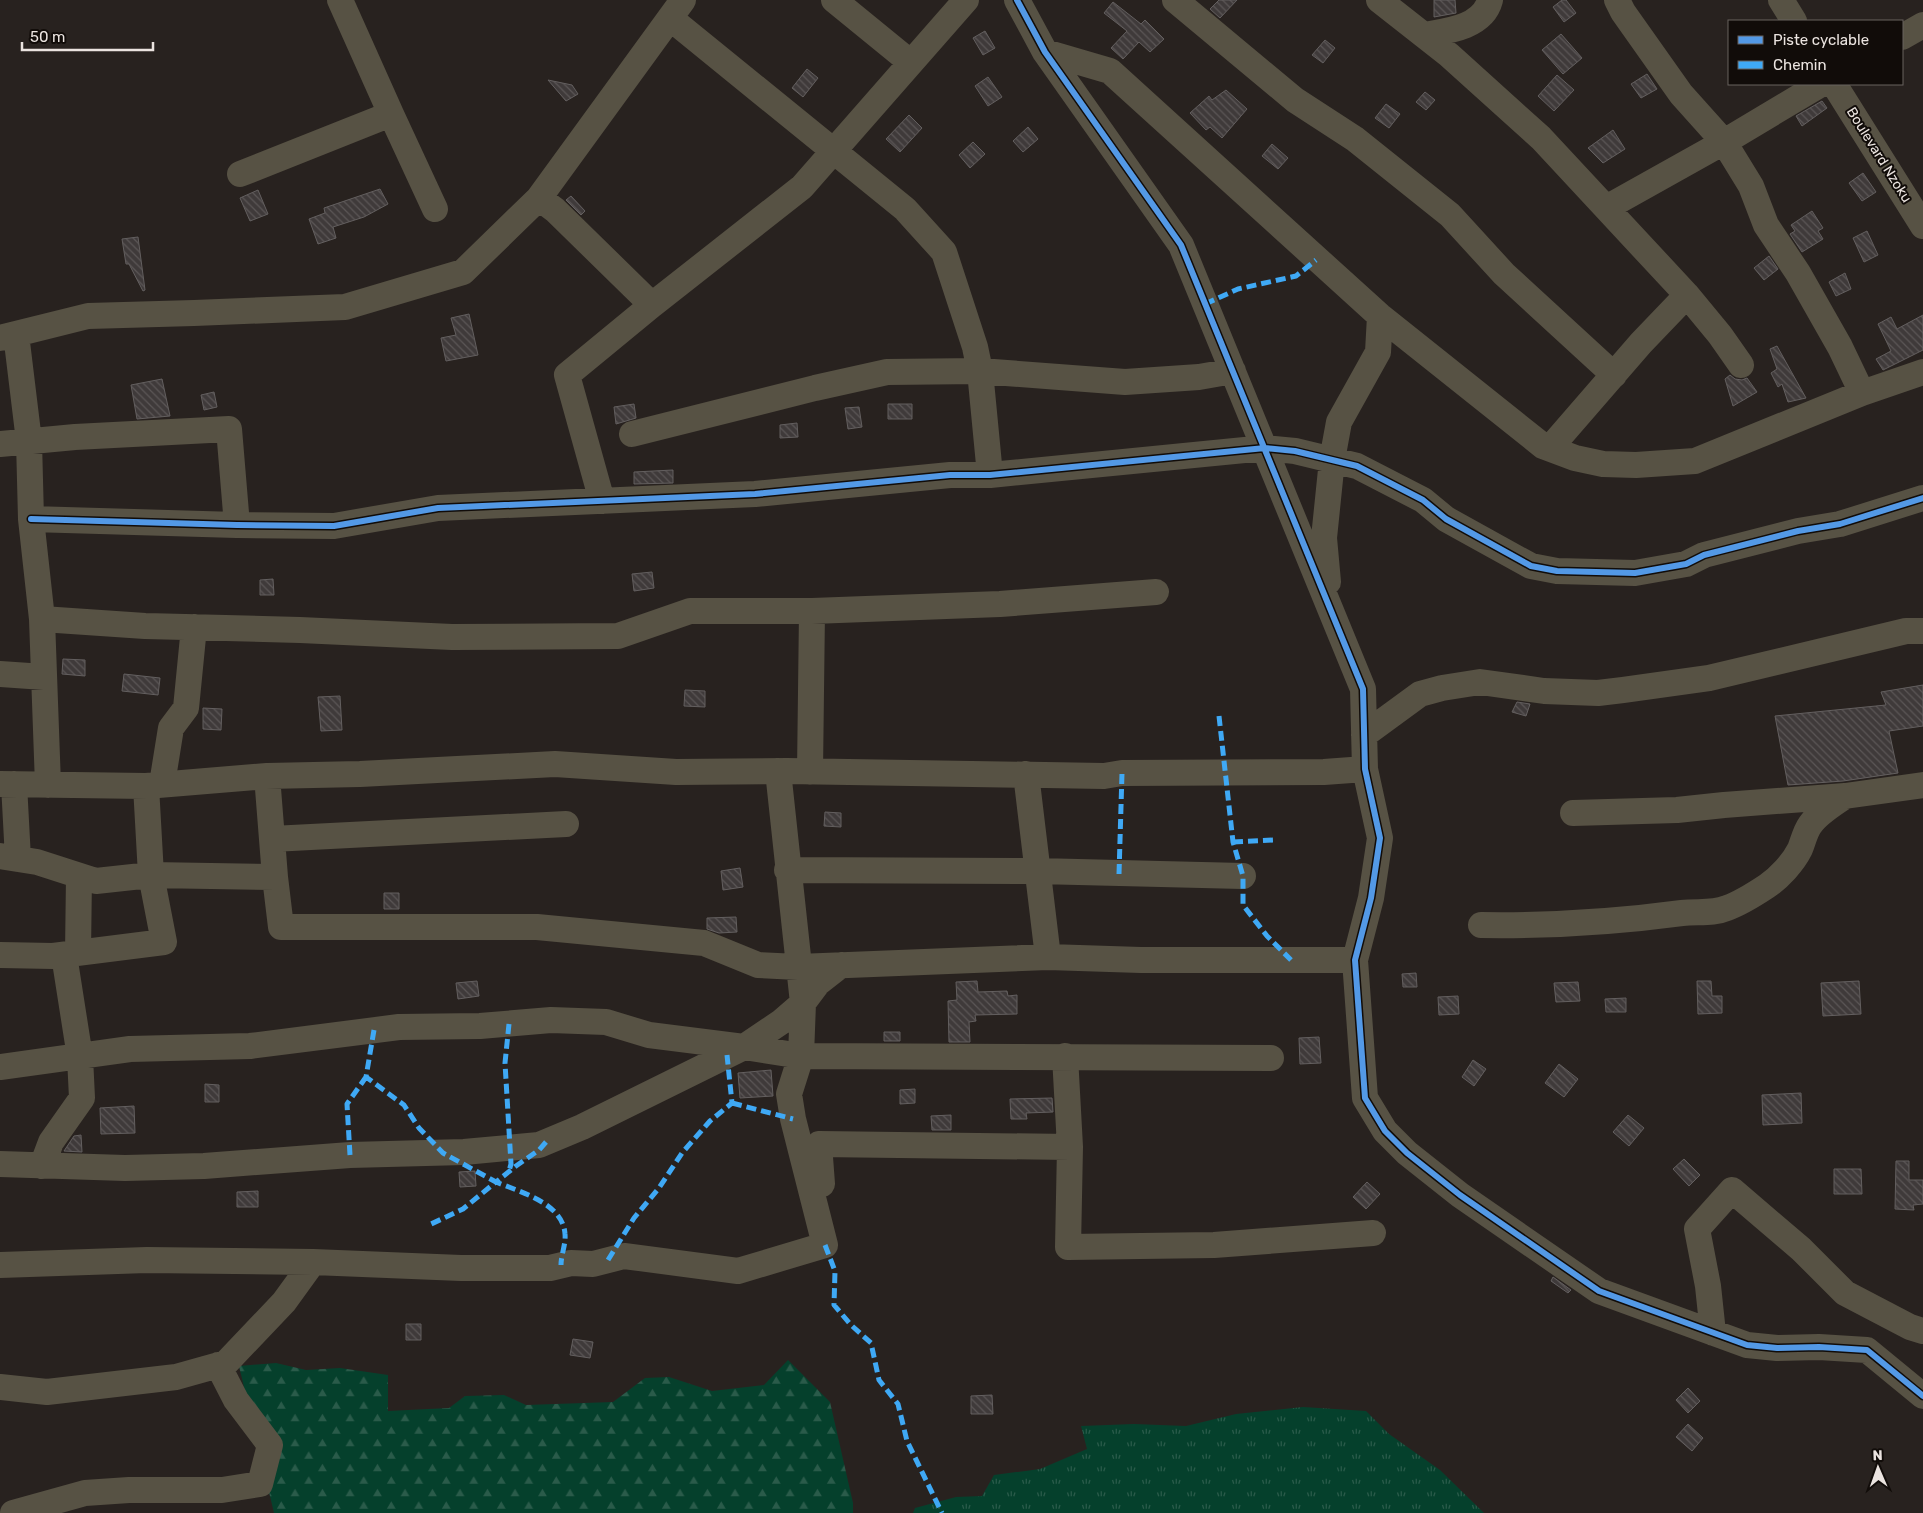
<svg xmlns="http://www.w3.org/2000/svg" width="1923" height="1513" font-family="Rubik,sans-serif">
<style>
.grass{fill:url(#grass-tufts)}
.forest{fill:url(#forest-firs)}
.building{fill:url(#building-back-hatch);stroke:#635f5f}
.lines{fill:none;stroke-linecap:round;stroke-linejoin:round}
.minor{stroke:#575244;stroke-width:26}
.quiet{stroke:#3fa9f5;stroke-width:5;stroke-dasharray:10 5;stroke-linecap:butt}
.cycleway-casing{stroke:#110c09;stroke-width:9}
.cycleway{stroke:#5399e6;stroke-width:6}
.labels{text-anchor:middle;dominant-baseline:central;stroke-width:4;stroke-linejoin:round;paint-order:stroke}
.street-label{font-size:14px;fill:#ebe4e0;stroke:#110c09}
</style>
<defs>
<pattern id="grass-tufts" width="24" height="20" patternUnits="userSpaceOnUse" patternTransform="scale(1.25)"><rect width="24" height="20" fill="#05402c"/><path d="M3 7l-1-3M5 7V3M7 7l1-3M15 17l-1-3M17 17v-4M19 17l1-3" fill="none" stroke="#2a5b4a"/></pattern>
<pattern id="forest-firs" width="22" height="20" patternUnits="userSpaceOnUse" patternTransform="scale(1.25)"><rect width="22" height="20" fill="#05402c"/><path d="M5 1l3.5 6h-7zM16 11l3.5 6h-7z" fill="#2a5b4a"/></pattern>
<pattern id="building-back-hatch" width="6" height="6" patternUnits="userSpaceOnUse" patternTransform="scale(1.25)"><rect width="6" height="6" fill="#3f3a3a"/><path d="M-1 5l2 2M0 0l6 6M5-1l2 2" fill="none" stroke="#5b5656"/></pattern>
</defs>
<rect width="100%" height="100%" fill="#28221f"/>
<path class="grass" d="M1303 1407 1366 1411 1389 1434 1440 1470 1484 1513H913L915 1508 956 1497 982 1496 994 1475 1040 1469 1087 1449 1081 1426 1134 1424 1186 1426 1236 1414Z"/>
<path class="forest" d="M788 1360 830 1402 853 1503V1513H274L239 1366 276 1363 306 1370 340 1368 388 1375V1411L449 1408 465 1396 504 1395 526 1405 613 1402 645 1378 669 1377 712 1391 764 1385Z"/>
<path class="building" d="M1219 0H1237L1220 18 1210 9Z
M1434 0H1455L1456 13 1434 17Z
M1562 0H1566L1576 13 1564 22 1553 7Z
M1113 2 1141 24 1145 20 1164 39 1150 52 1139 42 1123 59 1111 48 1127 31 1104 13Z
M985 31 995 48 983 55 973 38Z
M1561 34 1582 58 1563 74 1542 50Z
M1325 40 1335 48 1323 63 1312 55Z
M807 69 818 78 803 97 792 88Z
M1647 74 1657 89 1641 98 1631 84Z
M1557 75 1574 90 1554 111 1538 96Z
M988 77 1002 97 988 106 975 86Z
M548 80 572 85 578 94 566 101Z
M1226 90 1247 109 1222 138 1210 127 1206 130 1190 113 1209 96 1212 100Z
M1425 92 1435 100 1426 110 1416 102Z
M1822 101 1827 108 1802 126 1796 116Z
M1386 104 1400 114 1389 128 1375 118Z
M909 115 922 128 900 152 886 139Z
M1028 127 1038 139 1023 152 1013 141Z
M1613 130 1625 149 1603 163 1588 148Z
M973 142 985 154 970 168 959 155Z
M1272 144 1288 158 1278 169 1262 156Z
M1863 173 1876 192 1862 201 1849 183Z
M380 189 388 204 364 217 333 227 336 238 318 244 309 219 325 213 324 208Z
M258 190 268 214 250 221 240 198Z
M571 196 585 211 581 215 566 200Z
M1812 211 1823 228 1818 231 1823 239 1802 252 1790 234 1795 231 1791 225Z
M1867 231 1878 255 1864 262 1853 238Z
M138 237 145 290 143 291 129 264H126L122 239Z
M1769 256 1778 269 1764 280 1754 268Z
M1845 273 1851 289 1836 296 1829 282Z
M469 314 478 355 446 361 441 338 456 335 451 318Z
M1923 315V350L1883 370 1876 359 1891 351 1878 324 1891 317 1897 329Z
M1777 346 1787 364 1806 398 1788 402 1782 384 1778 387 1771 373 1777 369 1770 349Z
M1730 375 1735 379 1742 380 1747 378 1757 392 1733 406 1725 379Z
M162 379 170 416 137 419 131 385Z
M214 392 217 407 204 410 201 395Z
M634 404 636 418 616 424 614 407Z
M888 404H912V419H888Z
M859 407 862 427 848 429 845 408Z
M797 423 798 437 780 438V425Z
M673 470V483L634 484V472Z
M652 572 654 588 634 591 632 574Z
M273 579 274 595H260V580Z
M63 659 85 660V676L62 674Z
M124 674 160 678 158 695 122 691Z
M1923 685V726L1889 731 1898 773 1843 781 1788 785 1775 716 1886 705 1881 692Z
M685 690 705 691V707L684 706Z
M340 696 342 730 321 731 318 697Z
M1517 702 1530 704 1526 716 1512 712Z
M203 708 222 709 221 730 203 729Z
M825 812 841 813V827L824 826Z
M740 868 743 887 723 890 721 871Z
M384 893H399V909H384Z
M736 917 737 932 719 933 707 929V918Z
M1416 973 1417 987H1403L1402 974Z
M477 981 479 996 458 999 456 983Z
M977 981 978 992 1007 991 1008 996 1017 995V1014L975 1015 976 1021 969 1022 970 1042H949L948 1001 957 1000 956 982Z
M1697 981H1711L1712 996H1722V1013L1698 1014Z
M1859 981 1861 1014 1823 1016 1821 983Z
M1578 982 1580 1001 1556 1002 1554 983Z
M1458 996 1459 1014 1439 1015 1438 997Z
M1626 998V1012H1606L1605 999Z
M884 1032H900V1041H884Z
M1319 1037 1321 1063 1300 1064 1299 1038Z
M1473 1060 1486 1069 1474 1086 1462 1077Z
M1559 1064 1578 1079 1564 1097 1545 1083Z
M771 1070 773 1096 740 1098 738 1073Z
M205 1084 219 1085V1102H205Z
M915 1089V1103L900 1104V1090Z
M1801 1093 1802 1123 1763 1125 1762 1095Z
M1052 1098 1053 1112 1026 1113 1027 1119H1011L1010 1099Z
M134 1106 135 1133 101 1134 100 1108Z
M951 1115V1130H932L931 1116Z
M1628 1115 1644 1128 1629 1146 1613 1132Z
M81 1135 82 1152 64 1151 74 1136Z
M1684 1159 1700 1175 1689 1186 1673 1169Z
M1896 1161H1909V1180H1923V1204L1913 1205 1914 1210 1895 1209Z
M1834 1169H1861L1862 1194H1834Z
M475 1171 476 1186 460 1187 459 1172Z
M1367 1182 1380 1194 1366 1209 1353 1197Z
M258 1191V1207H237V1192Z
M1553 1277 1571 1290 1568 1293 1551 1281Z
M406 1324H421V1340H406Z
M573 1339 593 1342 590 1358 570 1355Z
M1688 1388 1700 1401 1688 1413 1676 1400Z
M992 1395 993 1414H971V1396Z
M1688 1424 1703 1438 1692 1451 1676 1437Z"/>
<g class="lines">
<path class="minor" d="M340 0 391 114 435 209
M834 0 910 62
M1017 0 1045 52 1181 245 1363 689 1365 769 1380 838 1371 898 1355 960 1365 1098 1385 1131 1407 1153 1460 1195 1599 1291 1747 1345 1777 1348 1819 1347 1867 1350 1923 1396
M1175 0 1295 100 1355 139 1450 215 1504 274 1614 375
M1379 0 1449 55 1541 138 1687 295 1720 335 1741 365
M1617 0 1623 12 1681 94 1724 142 1751 186 1766 225 1798 273 1840 347 1862 393
M1781 0 1794 21
M670 18 905 209 944 252 975 347 980 371 990 475
M1424 35C1448 31 1483 27 1490 0
M1902 37 1923 25
M1045 52 1110 71 1380 316 1543 446 1575 458 1603 464 1636 465 1695 461 1862 393 1923 372
M1834 84 1923 226
M240 174 391 114
M539 198 555 210 652 305
M1606 208 1724 142 1821 84
M16 334 29 441 31 519 42 619 48 785
M0 338 88 316 194 313 345 307 463 272 539 198 683 0
M632 434 815 388 887 372 980 371 1125 382 1199 377 1233 371
M0 444 75 437 229 429 237 525
M1550 448 1641 343 1687 295
M602 501 567 375 652 305 802 187 966 0
M31 519 237 525 334 526 438 508 755 494 950 475H990L1265 448 1295 451 1357 466 1423 500 1446 519 1531 566 1557 571 1635 573 1686 564 1704 555 1798 531 1840 524 1923 498
M1328 582 1324 538 1332 460 1339 422 1378 352 1380 316
M42 619 145 626 300 630 452 637 618 636 690 611H812L1000 604 1156 592
M0 674 44 677
M1364 735 1420 694 1442 688 1480 682 1544 691 1598 693 1623 690 1709 678 1906 631H1923
M778 771 803 1003 801 1056 789 1094 793 1119 825 1245
M810 772 812 611
M1026 774 1048 957
M267 776 275 877 281 927H537L704 943 758 965 798 967 1048 957 1141 960H1355
M0 784 146 786 267 776 360 774 555 764 676 772 787 771 1104 776 1122 773 1324 772 1365 769
M14 784 18 859
M162 784 171 728 186 708 194 627
M1573 813 1677 810 1724 805 1845 796 1923 785
M272 839 566 824
M0 856 37 862 96 881 151 875 275 877
M787 870 1037 871 1243 876
M1481 925C1548 926 1615 922 1682 913 1697 911 1713 914 1727 908 1741 903 1755 894 1767 886 1779 878 1793 863 1800 849 1803 842 1805 832 1810 825 1818 813 1834 804 1845 796
M78 953 79 876
M0 955 53 956 164 942 151 875 146 786
M1065 1056 1070 1147 1068 1247 1214 1245 1373 1233
M0 1067 130 1049 250 1046 399 1027 480 1026 551 1020 606 1022 649 1035 744 1047 781 1022 803 1003 818 983 841 965
M0 1164 125 1168 204 1166 350 1155 464 1152 539 1145 582 1127 744 1047 801 1056 1271 1058
M42 1166 51 1142 82 1098 80 1057 64 955
M822 1184 819 1144 1070 1147
M0 1265 147 1260 313 1262 461 1268H550L571 1263 593 1264 624 1256 738 1271 825 1245
M1713 1333 1708 1286 1697 1229 1732 1190 1801 1249 1845 1293 1910 1327 1923 1331
M0 1387 47 1392 176 1377 226 1363 284 1302 313 1262
M13 1513 85 1493 129 1490H222L260 1484 270 1445 236 1400 218 1365"/>
<path class="quiet" d="M1205 304 1238 289 1296 276 1316 260
M1219 716 1233 842 1243 876V905L1267 936 1291 960
M1233 842 1273 840
M1119 874 1122 773
M509 1024 505 1063 511 1164 509 1171
M374 1030 366 1077 404 1105 419 1128 443 1153 496 1182 463 1209 429 1225
M732 1103 793 1119
M546 1142 539 1150 516 1166 496 1182C520 1192 563 1203 565 1234 566 1244 561 1255 561 1265
M350 1155 347 1104 366 1077
M825 1245 835 1271 834 1305 851 1325 871 1343 879 1380 898 1404 907 1441 942 1513
M608 1260 634 1218 659 1188 682 1153 710 1121 732 1103 727 1055"/>
<defs>
<path id="cycleway" d="M1017 0 1045 52 1181 245 1363 689 1365 769 1380 838 1371 898 1355 960 1365 1098 1385 1131 1407 1153 1460 1195 1599 1291 1747 1345 1777 1348 1819 1347 1867 1350 1923 1396
M31 519 237 525 334 526 438 508 755 494 950 475H990L1265 448 1295 451 1357 466 1423 500 1446 519 1531 566 1557 571 1635 573 1686 564 1704 555 1798 531 1840 524 1923 498"/>
</defs>
<use href="#cycleway" class="cycleway-casing"/>
<use href="#cycleway" class="cycleway"/>
</g>
<g class="labels">
<g class="street-label">
<text transform="translate(1879 155) rotate(58)">Boulevard Nzoku</text>
</g>
</g>
<rect x="1728" y="20" width="175" height="65" fill="#110c09" stroke="#68625f"/>
<rect x="1738" y="36" width="25" height="8" fill="#5399e6" stroke="#68625f"/>
<text x="1773" y="45" font-size="15" fill="#ebe4e0">Piste cyclable</text>
<rect x="1738" y="61" width="25" height="8" fill="#3fa9f5" stroke="#68625f"/>
<text x="1773" y="70" font-size="15" fill="#ebe4e0">Chemin</text>
<g transform="translate(1878 1468) rotate(358)" stroke="#110c09" stroke-width="4" paint-order="stroke">
<path d="M0-4L9 19L0 12L-9 19Z" fill="#ebe4e0"/>
<text y="-8" font-size="14" font-weight="bold" text-anchor="middle" fill="#ebe4e0">N</text>
</g>
<path d="M22 42v8h131v-8" fill="none" stroke="#ebe4e0" stroke-width="2.5"/>
<text x="30" y="42" font-size="15" fill="#ebe4e0" stroke="#110c09" stroke-width="4" paint-order="stroke">50 m</text>
</svg>
